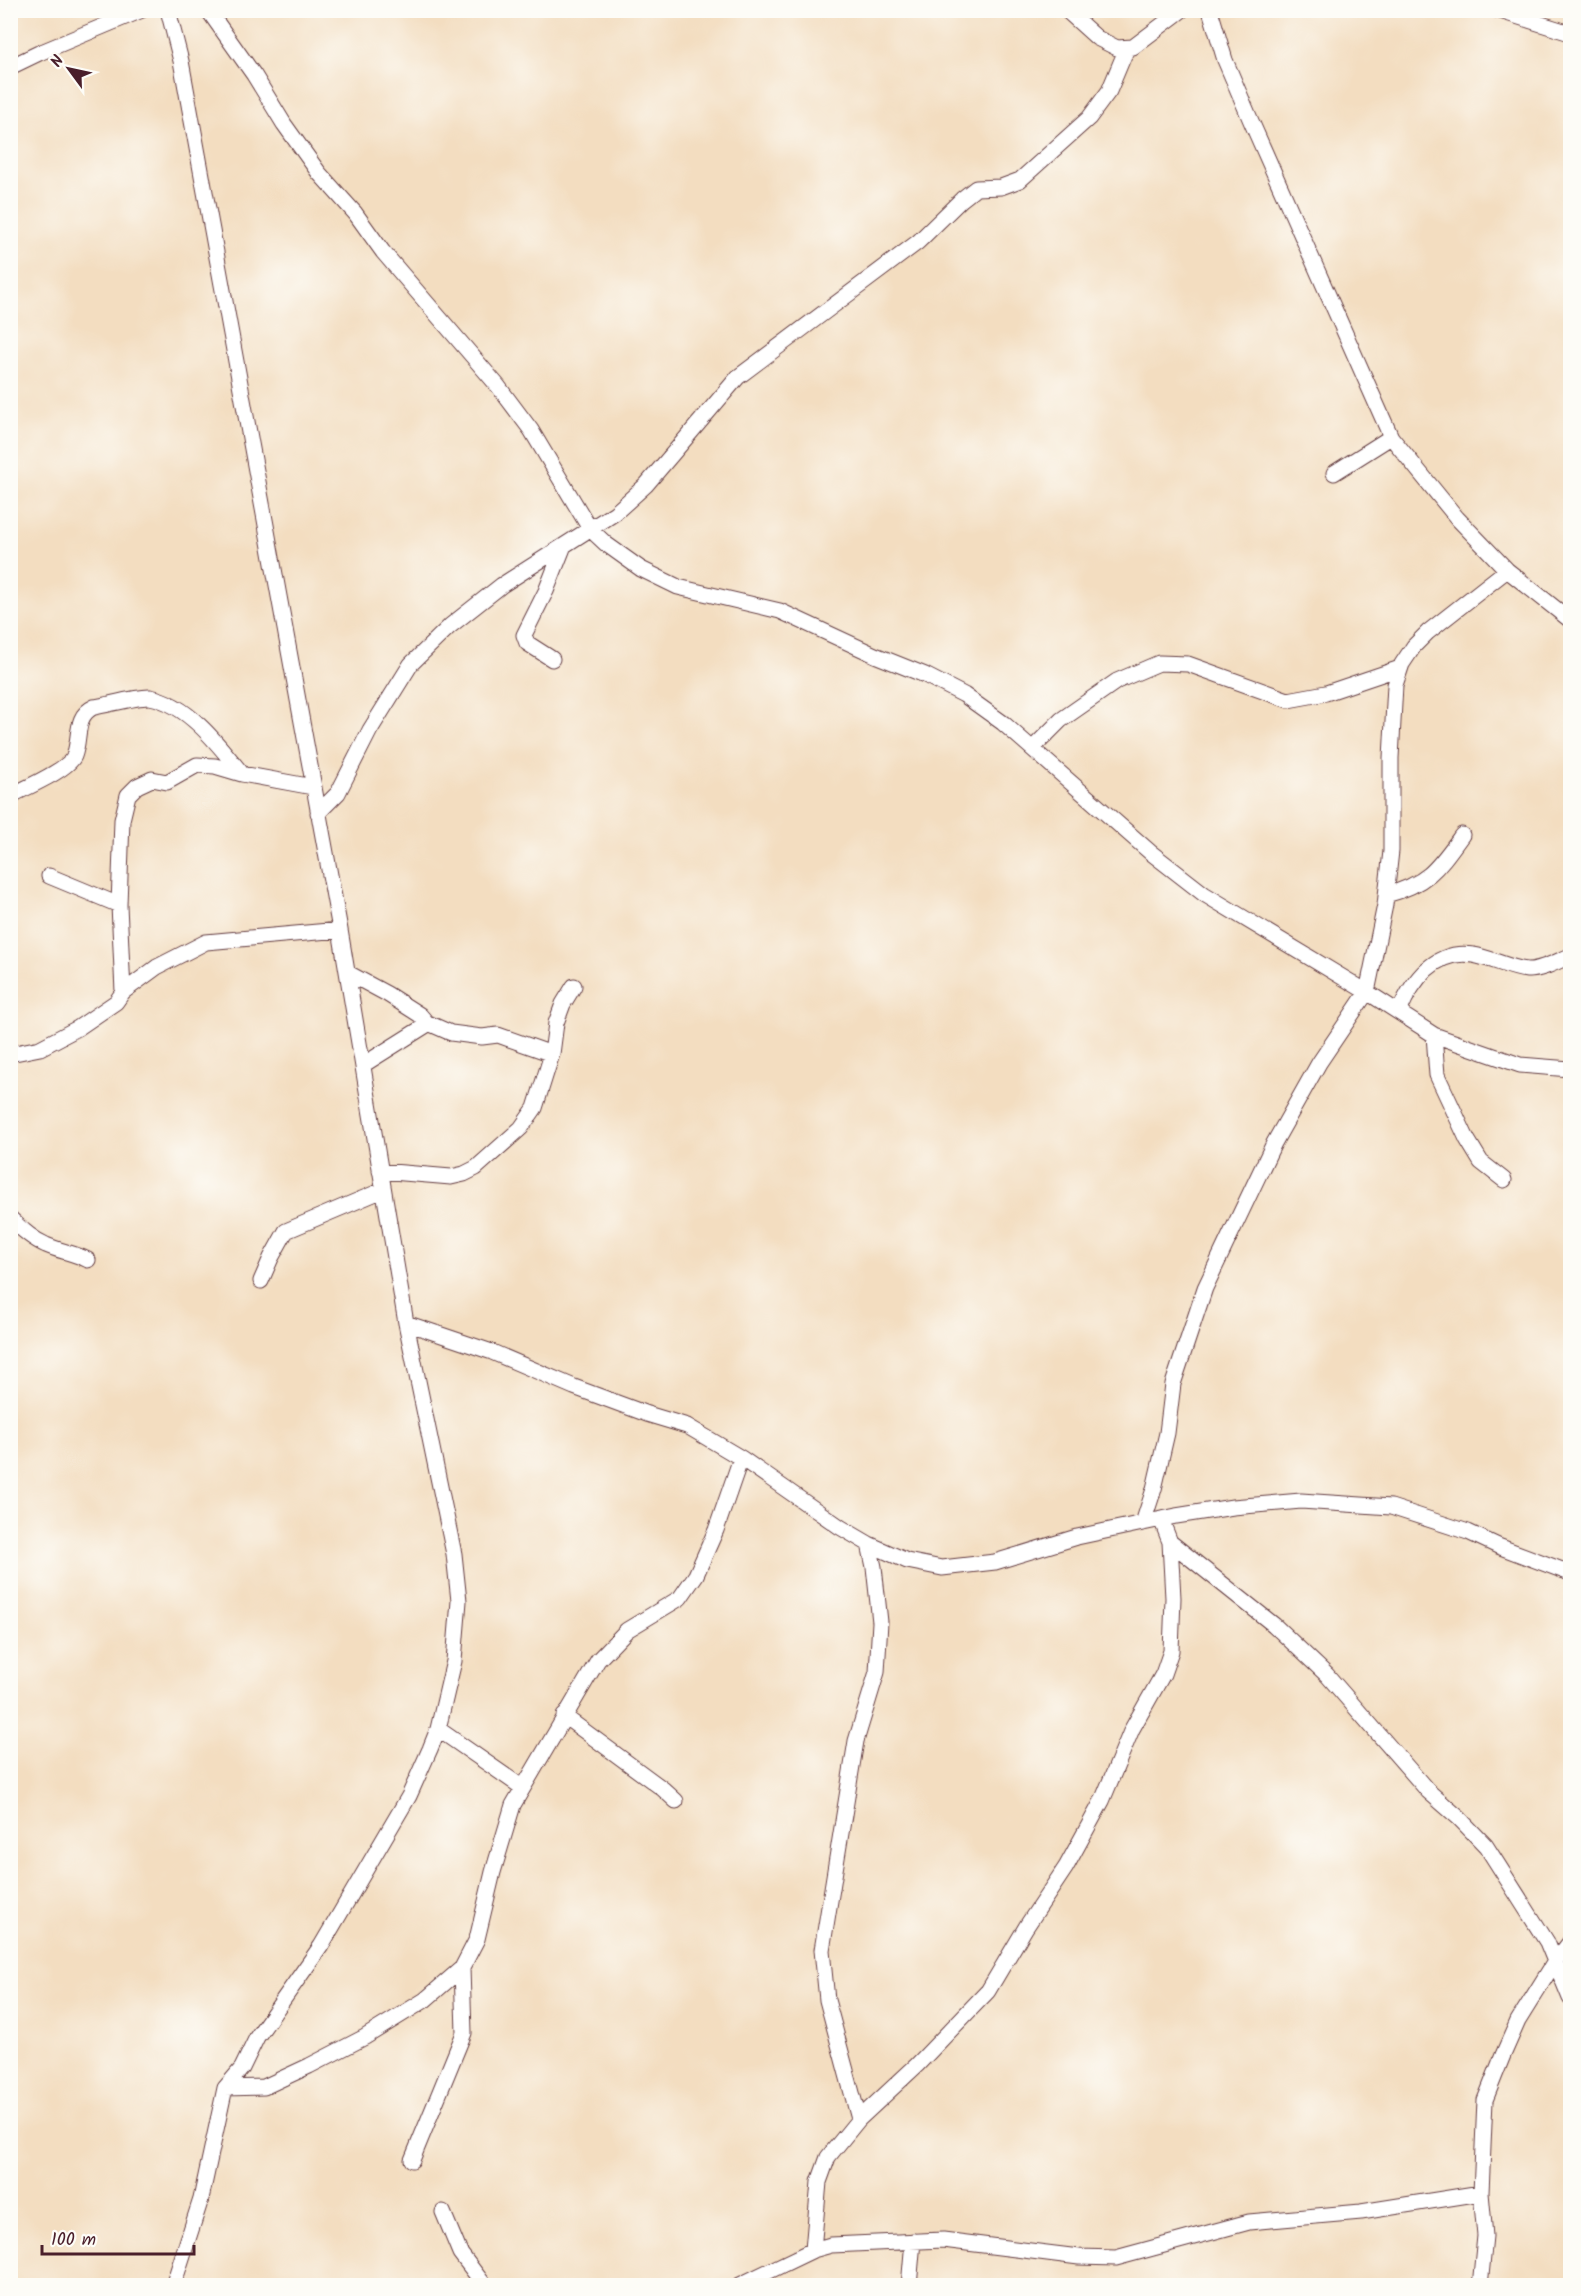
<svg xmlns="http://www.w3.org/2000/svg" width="1581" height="2296" font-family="Kalam,sans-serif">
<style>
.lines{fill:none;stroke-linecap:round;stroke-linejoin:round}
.minor-casing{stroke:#633c41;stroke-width:17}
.minor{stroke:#fff;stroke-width:15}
</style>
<rect width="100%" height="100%" fill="#fdfcf7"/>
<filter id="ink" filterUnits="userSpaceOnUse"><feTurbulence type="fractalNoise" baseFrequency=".0167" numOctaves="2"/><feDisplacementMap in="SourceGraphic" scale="12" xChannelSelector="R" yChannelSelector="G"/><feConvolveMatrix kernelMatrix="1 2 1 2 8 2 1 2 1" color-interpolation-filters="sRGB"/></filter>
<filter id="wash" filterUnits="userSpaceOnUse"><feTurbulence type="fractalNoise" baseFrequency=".008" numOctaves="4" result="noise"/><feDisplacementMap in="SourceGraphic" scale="24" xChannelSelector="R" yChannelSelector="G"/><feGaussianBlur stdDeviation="1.35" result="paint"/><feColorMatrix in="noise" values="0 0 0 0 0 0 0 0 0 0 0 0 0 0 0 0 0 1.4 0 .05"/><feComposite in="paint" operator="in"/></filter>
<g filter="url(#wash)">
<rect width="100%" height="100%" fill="#f3ddc0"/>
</g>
<g filter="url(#ink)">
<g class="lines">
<defs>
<path id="minor" d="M168 10 181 61 339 924 406 1323 454 1554 459 1601 454 1661 438 1729 430 1749 409 1796 321 1946 257 2037 242 2068 225 2088 201 2199 173 2286
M208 10 254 75 284 124 319 173 355 213 383 252 498 386 531 430 590 529 606 544 641 569 678 587 780 611 875 655 925 675 964 695 1003 723 1150 852 1204 894 1367 992 1434 1035 1520 1065 1570 1069
M1066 10 1097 38 1117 48 1133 47 1182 10
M1210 10 1225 60 1251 121 1391 437 1457 518 1507 570 1570 620
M1497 10 1570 33
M10 67 39 53 142 10
M1334 473 1391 437
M552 659 527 643 524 635 546 591 563 548
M1033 748 1061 720 1117 681 1159 663 1188 664 1288 700 1326 693 1400 668
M10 796C25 788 68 770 74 756 81 738 74 716 94 707 107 705 139 696 150 697 188 704 219 745 242 774
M318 813 338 793 370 730 411 664 450 626 502 585 615 513 646 485 738 377 918 242 962 199 976 188 1001 187 1020 180 1089 118 1109 91 1127 48
M49 876 119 905
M1386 895C1428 884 1438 868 1462 835
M348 973 387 994 420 1015 426 1022 451 1033 482 1037 498 1035 552 1054
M123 992 119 905 122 820 128 795 137 786 152 779 167 782 197 765 215 766 242 774 313 787
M1399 1012C1412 981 1435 949 1473 955 1492 958 1508 968 1527 970 1540 971 1558 961 1570 956
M1434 1035 1437 1075 1467 1139 1481 1162 1504 1180
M10 1054 40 1048 78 1028 116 1002 123 992 157 967 206 942 340 930
M363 1065 425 1026 426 1022
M380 1171 451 1177 464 1174 476 1168 521 1128 535 1108 552 1054 556 1023 563 1004 574 986
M10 1218C20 1228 32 1239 46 1245 59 1251 74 1253 88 1260
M261 1281 271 1258 286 1231 383 1190
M406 1323 492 1352 574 1387 647 1414 687 1426 741 1458 840 1527 869 1544 907 1561 942 1568 995 1562 1077 1537 1176 1516 1233 1507 1301 1501 1391 1507 1468 1532 1498 1546 1570 1573
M1143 1523 1154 1489 1167 1433 1173 1384 1205 1288 1274 1143 1319 1063 1367 992 1385 905 1391 851V758L1395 685 1402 664 1414 646 1428 632 1507 570
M1170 1542 1274 1625 1327 1675 1428 1791 1459 1818 1486 1846 1547 1942 1570 1998
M564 1716 663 1789 676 1801
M438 1729 523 1788
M225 2088 264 2087 309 2066 365 2037 425 2000 462 1968 477 1939 493 1872 513 1805 598 1660 627 1630 680 1598 696 1575 716 1530 741 1458
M859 2119 827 2000 822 1950 856 1741 877 1672 880 1622 874 1567 869 1544
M412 2160 464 2033 462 1968
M443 2212 460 2253 485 2286
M813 2250 819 2182 828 2157 859 2119 917 2065 988 1991 1026 1927 1066 1867 1102 1801 1132 1729 1163 1674 1171 1651 1173 1598 1170 1542 1161 1519
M738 2286 813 2250 831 2245 943 2240 1079 2257 1116 2258 1249 2222 1361 2212 1481 2193
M909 2286 913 2241
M1480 2286 1485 2236 1481 2193 1485 2100 1503 2055 1518 2021 1556 1960 1570 1942"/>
</defs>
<use href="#minor" class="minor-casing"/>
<use href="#minor" class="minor"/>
</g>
</g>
<rect width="1581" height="2296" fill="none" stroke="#fdfcf7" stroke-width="36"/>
<g transform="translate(69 69) rotate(303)" stroke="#fdfcf7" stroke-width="4.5" paint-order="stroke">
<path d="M0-4.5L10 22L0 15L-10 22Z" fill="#4a1f2b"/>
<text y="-9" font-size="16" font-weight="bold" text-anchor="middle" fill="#4a1f2b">N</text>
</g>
<path d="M42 2245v9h152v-9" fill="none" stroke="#4a1f2b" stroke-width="3"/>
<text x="51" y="2245" font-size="18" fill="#4a1f2b" stroke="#fdfcf7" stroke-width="4.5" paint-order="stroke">100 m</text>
</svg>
